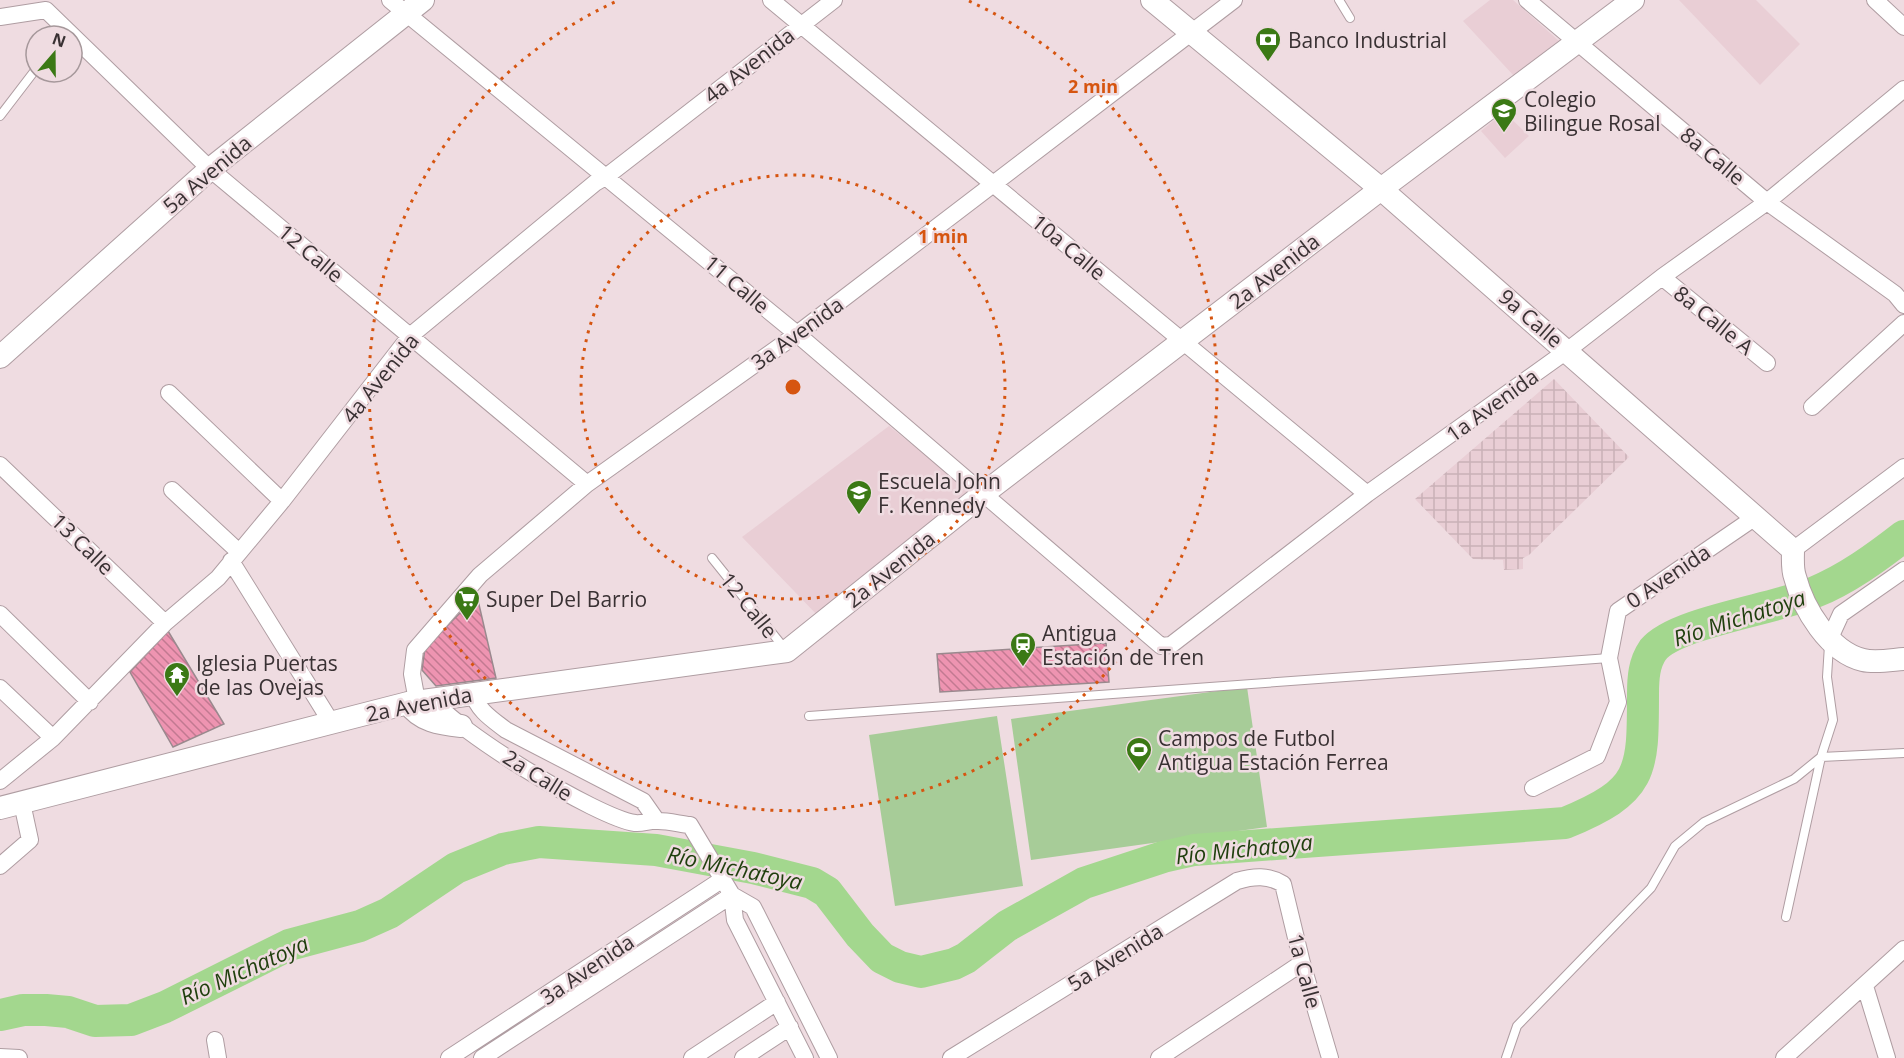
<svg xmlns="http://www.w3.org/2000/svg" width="1904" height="1058" font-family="'Open Sans',sans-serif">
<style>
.built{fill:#e9ced5}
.industrial{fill:url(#industrial-grid)}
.grass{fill:#a7cc98}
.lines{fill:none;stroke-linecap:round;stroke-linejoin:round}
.river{stroke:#a3d78e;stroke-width:32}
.building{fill:url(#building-back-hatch);stroke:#9a898e;stroke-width:1.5}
.lane-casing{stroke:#af9da2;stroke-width:10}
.street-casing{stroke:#af9da2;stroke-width:18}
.secondary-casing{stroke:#af9da2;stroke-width:24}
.lane{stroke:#fff;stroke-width:8}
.street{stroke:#fff;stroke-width:16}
.secondary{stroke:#fff;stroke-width:22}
.ring{fill:none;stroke:#d65510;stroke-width:3;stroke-dasharray:3 6}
.labels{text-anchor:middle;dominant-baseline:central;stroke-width:5;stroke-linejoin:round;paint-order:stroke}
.poi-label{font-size:21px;fill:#393133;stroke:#efdce1;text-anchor:start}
.street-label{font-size:21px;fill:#393133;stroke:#efdce1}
.water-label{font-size:22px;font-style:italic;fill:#1f3f0d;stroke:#efdce1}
.centre{fill:#d65510;stroke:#efdce1;stroke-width:3}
.ring-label{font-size:18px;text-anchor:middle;font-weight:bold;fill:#d65510;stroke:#efdce1;stroke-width:5;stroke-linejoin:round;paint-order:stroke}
</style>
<defs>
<pattern id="industrial-grid" width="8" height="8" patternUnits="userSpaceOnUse" patternTransform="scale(1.5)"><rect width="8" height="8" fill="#e9ced5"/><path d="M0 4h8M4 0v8" fill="none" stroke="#c9b1b7"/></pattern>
<pattern id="building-back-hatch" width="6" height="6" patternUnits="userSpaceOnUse" patternTransform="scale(1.5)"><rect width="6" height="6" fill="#ee94b1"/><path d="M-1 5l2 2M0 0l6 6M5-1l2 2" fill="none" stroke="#c27991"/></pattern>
</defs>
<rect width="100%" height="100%" fill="#efdce1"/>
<path class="built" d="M1490 0H1513L1559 41 1514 76 1463 21Z
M1679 0H1756L1800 44 1760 85Z
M1504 112 1529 136 1505 158 1481 131Z
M889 426 975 495 820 618 742 537Z"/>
<path class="industrial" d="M1554 379 1629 457 1529 555 1523 558V569L1504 570 1503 560 1473 559 1415 499Z"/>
<path class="grass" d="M1247 687 1267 827 1031 860 1011 719Z
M997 716 1023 886 895 906 869 735Z"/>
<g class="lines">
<path class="river" d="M0 1015 23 1010H46L68 1012 95 1021 131 1020 165 1007 289 945 360 926 389 913 456 868 503 849 539 842 656 850 753 868 812 883 827 892 860 935 882 958 900 967 921 972 954 964 966 958 1007 926 1084 883 1163 857 1194 850 1565 823C1643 791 1643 773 1643 694 1643 678 1644 663 1653 650 1675 622 1777 609 1815 592 1847 579 1877 557 1904 536"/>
</g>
<path class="building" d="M477 596 496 678 436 686 422 670 425 648Z
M168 631 224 724 173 747 130 672Z
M1106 643 1109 682 940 692 937 654Z"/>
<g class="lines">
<defs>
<path id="lane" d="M1339 0 1350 18
M0 116 36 69
M712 558 785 649
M809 716 1609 658
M1786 917 1821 757 1904 753
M1506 1058 1517 1026 1651 888 1675 846 1704 822 1794 779 1821 757 1833 720 1827 677 1829 645"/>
<path id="street" d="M390 0 797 334 1161 646 1171 645 1367 494 1568 350 1662 277 1767 202 1904 89
M771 0 1367 494
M1527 0 1767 202 1895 294 1904 305
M1875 0 1904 27
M46 10 210 169 587 484
M0 17 46 10
M1662 277 1767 363
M169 393 282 501
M1812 407 1904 323
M0 465 165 623
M172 490 239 552
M1793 550 1904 467
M231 561 331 722
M0 614 90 702
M1830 638 1841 614 1904 570
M0 688 53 738
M473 693C477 710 493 720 506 730L643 801 657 821
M432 698C452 729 598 818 635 823 642 824 651 820 658 821 669 821 680 824 690 825L732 895 735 920 805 1058
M417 701 412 674 415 650 480 575 587 484 797 334 1234 0
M0 781 53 738 165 623 218 578 282 501 410 336 595 183 607 176 834 0
M1533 788 1597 756 1618 702 1609 658 1618 611 1754 518
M0 866 30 840 22 803
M732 895 753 907 829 1058
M1865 986 1887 1058
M215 1040 218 1058
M0 1057 19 1058
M449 1058 723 879
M482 1058 732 895
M692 1058 777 1002
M743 1058 790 1027
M951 1058 1237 881C1254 876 1268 875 1283 884L1302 963 1330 1058
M1159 1058 1302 963
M1784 1058 1904 949"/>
<path id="secondary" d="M1152 0 1381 189 1793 550C1793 558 1792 569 1795 577 1803 608 1829 652 1863 660 1875 663 1891 660 1904 659
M0 357 210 169 423 0
M408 703C420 721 440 724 461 726
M0 808 408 703 787 651 983 494 1381 189 1633 0"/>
</defs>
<use href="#lane" class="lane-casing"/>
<use href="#street" class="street-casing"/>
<use href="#secondary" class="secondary-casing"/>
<use href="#lane" class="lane"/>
<use href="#street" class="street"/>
<use href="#secondary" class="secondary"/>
</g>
<g class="ring">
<circle cx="793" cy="387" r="212"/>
<path d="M969 1A424 424 0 1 1 617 1"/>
</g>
<defs>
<symbol id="bank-pin" viewBox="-11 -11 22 30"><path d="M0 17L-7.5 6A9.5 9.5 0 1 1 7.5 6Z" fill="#3b7915" stroke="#efdce1"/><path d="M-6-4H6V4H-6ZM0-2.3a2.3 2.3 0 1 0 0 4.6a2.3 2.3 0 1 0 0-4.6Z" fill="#fff"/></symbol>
<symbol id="school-pin" viewBox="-11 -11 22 30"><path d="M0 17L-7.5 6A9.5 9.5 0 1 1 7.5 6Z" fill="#3b7915" stroke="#efdce1"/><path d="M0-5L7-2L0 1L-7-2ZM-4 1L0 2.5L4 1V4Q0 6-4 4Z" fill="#fff"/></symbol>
<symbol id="supermarket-pin" viewBox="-11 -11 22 30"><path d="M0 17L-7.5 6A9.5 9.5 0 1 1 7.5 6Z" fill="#3b7915" stroke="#efdce1"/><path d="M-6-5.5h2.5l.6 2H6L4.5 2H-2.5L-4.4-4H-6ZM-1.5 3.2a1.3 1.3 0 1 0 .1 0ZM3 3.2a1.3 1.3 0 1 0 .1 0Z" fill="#fff"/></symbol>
<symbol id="station-pin" viewBox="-11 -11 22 30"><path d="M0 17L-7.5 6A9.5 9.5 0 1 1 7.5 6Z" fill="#3b7915" stroke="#efdce1"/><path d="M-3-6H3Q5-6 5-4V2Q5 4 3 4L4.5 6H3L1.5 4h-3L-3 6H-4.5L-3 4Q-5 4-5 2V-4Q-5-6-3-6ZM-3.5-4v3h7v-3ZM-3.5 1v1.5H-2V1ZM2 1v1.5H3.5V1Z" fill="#fff"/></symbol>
<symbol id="temple-pin" viewBox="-11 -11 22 30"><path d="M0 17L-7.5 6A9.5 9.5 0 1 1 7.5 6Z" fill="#3b7915" stroke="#efdce1"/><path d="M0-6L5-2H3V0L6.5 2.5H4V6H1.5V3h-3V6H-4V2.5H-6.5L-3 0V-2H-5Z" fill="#fff"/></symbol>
<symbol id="stadium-pin" viewBox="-11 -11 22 30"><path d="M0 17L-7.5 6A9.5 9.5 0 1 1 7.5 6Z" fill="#3b7915" stroke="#efdce1"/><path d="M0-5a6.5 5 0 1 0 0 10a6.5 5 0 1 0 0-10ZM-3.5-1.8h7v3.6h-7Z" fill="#fff"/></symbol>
</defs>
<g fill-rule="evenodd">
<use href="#bank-pin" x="1253" y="25" width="30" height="40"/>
<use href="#school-pin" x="1489" y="96" width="30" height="40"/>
<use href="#school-pin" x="844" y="478" width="30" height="40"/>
<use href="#supermarket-pin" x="452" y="584" width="30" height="40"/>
<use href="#station-pin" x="1008" y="630" width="30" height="40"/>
<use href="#temple-pin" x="162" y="660" width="30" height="40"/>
<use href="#stadium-pin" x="1124" y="735" width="30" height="40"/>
</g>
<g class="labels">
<g class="poi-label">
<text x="1288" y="40">Banco Industrial</text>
<text x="1524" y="99">Colegio<tspan x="1524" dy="24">Bilingue Rosal</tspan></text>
<text x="878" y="481">Escuela John<tspan x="878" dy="24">F. Kennedy</tspan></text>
<text x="486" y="599">Super Del Barrio</text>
<text x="1042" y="633">Antigua<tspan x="1042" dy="24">Estación de Tren</tspan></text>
<text x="196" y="663">Iglesia Puertas<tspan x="196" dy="24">de las Ovejas</tspan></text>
<text x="1158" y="738">Campos de Futbol<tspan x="1158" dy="24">Antigua Estación Ferrea</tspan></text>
</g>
<g class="street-label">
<text transform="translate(749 65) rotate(-38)">4a Avenida</text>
<text transform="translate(1713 156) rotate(40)">8a Calle</text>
<text transform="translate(207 174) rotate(-40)">5a Avenida</text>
<text transform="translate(1069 247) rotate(40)">10a Calle</text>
<text transform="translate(311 253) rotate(40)">12 Calle</text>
<text transform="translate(1274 271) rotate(-38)">2a Avenida</text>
<text transform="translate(737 284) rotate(40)">11 Calle</text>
<text transform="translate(1531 318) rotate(41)">9a Calle</text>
<text transform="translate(1714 320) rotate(39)">8a Calle A</text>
<text transform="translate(797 333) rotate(-36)">3a Avenida</text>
<text transform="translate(380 378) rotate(-51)">4a Avenida</text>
<text transform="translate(1492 405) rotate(-36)">1a Avenida</text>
<text transform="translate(83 544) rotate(44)">13 Calle</text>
<text transform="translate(890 569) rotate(-39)">2a Avenida</text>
<text transform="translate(1668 576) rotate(-34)">0 Avenida</text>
<text transform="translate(749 605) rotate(51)">12 Calle</text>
<text transform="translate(419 704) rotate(-11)">2a Avenida</text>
<text transform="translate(538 775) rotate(32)">2a Calle</text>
<text transform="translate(1115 957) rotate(-32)">5a Avenida</text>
<text transform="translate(587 969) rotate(-34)">3a Avenida</text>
<text transform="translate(1305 971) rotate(75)">1a Calle</text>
</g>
<g class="water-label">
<text transform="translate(1739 617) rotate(-18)">Río Michatoya</text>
<text transform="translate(1244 848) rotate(-6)">Río Michatoya</text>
<text transform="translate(735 867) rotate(12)">Río Michatoya</text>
<text transform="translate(244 969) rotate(-24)">Río Michatoya</text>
</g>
</g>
<circle cx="793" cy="387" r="9" class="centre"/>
<g class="ring-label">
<text x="1093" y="93">2 min</text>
<text x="943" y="243">1 min</text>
</g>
<g transform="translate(54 54) rotate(20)"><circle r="28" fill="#efdce1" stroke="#a6989b" stroke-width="1.5"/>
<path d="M0-4.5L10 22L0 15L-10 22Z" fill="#3b7915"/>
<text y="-9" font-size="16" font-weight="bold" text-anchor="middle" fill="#393133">N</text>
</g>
</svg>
